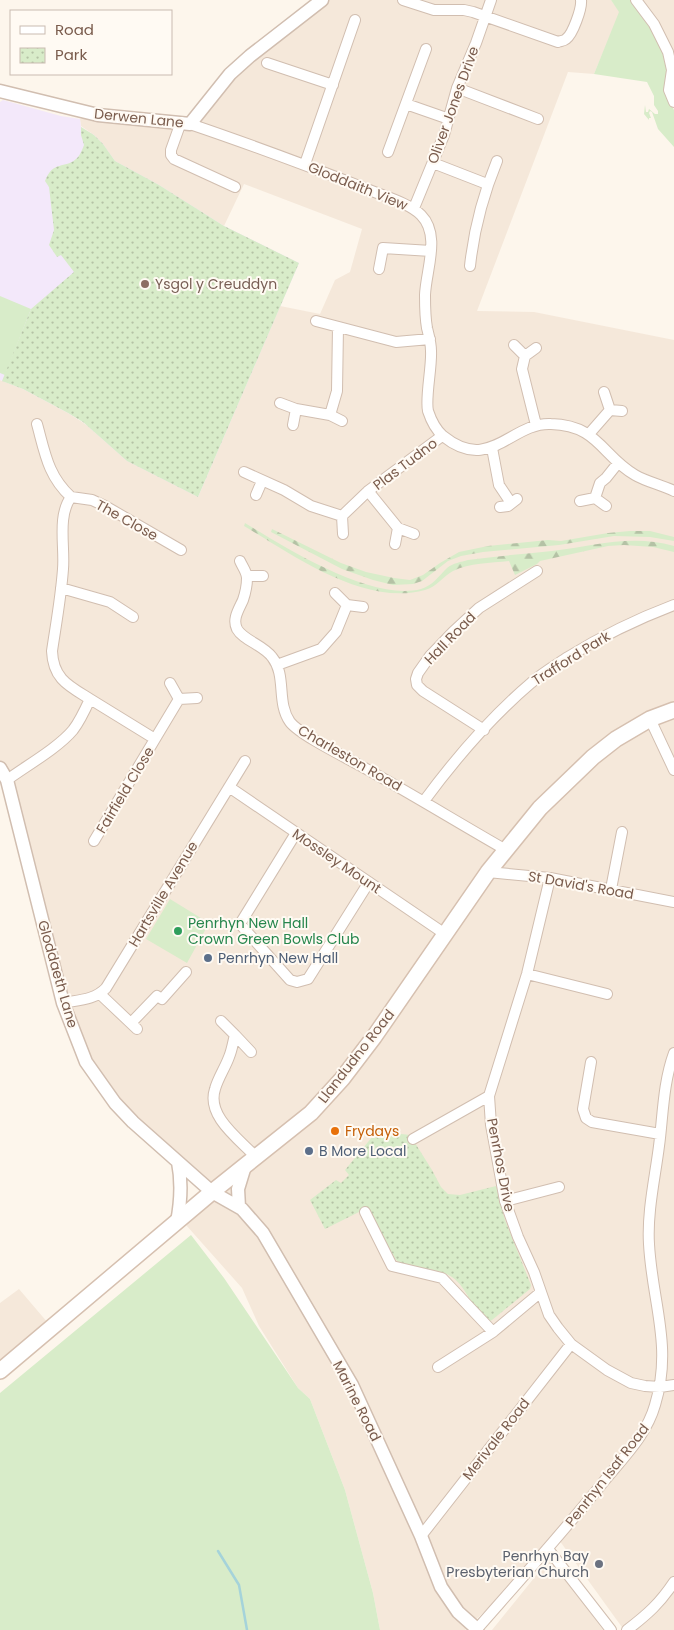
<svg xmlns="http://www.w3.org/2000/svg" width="674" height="1630" font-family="Poppins,sans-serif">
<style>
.residential{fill:#f5e8da}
.education{fill:#f3e8fa}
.green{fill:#d8ecc9}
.forest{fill:url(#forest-firs)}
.park{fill:url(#park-dots)}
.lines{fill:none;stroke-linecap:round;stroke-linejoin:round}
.stream{stroke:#a5d3da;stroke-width:2.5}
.minor-casing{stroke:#d1beb0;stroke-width:12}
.tertiary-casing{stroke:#d1beb0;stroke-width:15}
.secondary-casing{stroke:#d6c0b0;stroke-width:18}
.minor{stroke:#fff;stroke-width:10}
.tertiary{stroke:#fff;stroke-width:12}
.secondary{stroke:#fff;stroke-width:15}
.education-dot{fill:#8d6e63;stroke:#fffaf3;stroke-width:2}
.leisure-dot{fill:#2e9e5b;stroke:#fffaf3;stroke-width:2}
.service-dot{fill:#5c6f8a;stroke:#fffaf3;stroke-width:2}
.food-dot{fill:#e8710a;stroke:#fffaf3;stroke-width:2}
.worship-dot{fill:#6b7280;stroke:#fffaf3;stroke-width:2}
.labels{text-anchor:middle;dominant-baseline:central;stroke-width:4;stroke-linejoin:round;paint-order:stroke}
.street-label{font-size:14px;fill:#7a5c4d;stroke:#fffaf3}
.education-label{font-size:14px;fill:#785e54;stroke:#fffaf3;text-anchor:start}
.leisure-label{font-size:14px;fill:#27864d;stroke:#fffaf3;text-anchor:start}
.service-label{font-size:14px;fill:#4e5e75;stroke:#fffaf3;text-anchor:start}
.food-label{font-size:14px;fill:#c56008;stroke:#fffaf3;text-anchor:start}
.worship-label{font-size:14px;fill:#5b616d;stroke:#fffaf3;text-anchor:end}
</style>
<defs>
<pattern id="forest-firs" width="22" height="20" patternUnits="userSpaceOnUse" patternTransform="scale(1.25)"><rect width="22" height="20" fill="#d8ecc9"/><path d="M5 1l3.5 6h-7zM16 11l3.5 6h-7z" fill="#b4c2a5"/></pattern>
<pattern id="park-dots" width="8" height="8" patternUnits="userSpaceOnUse" patternTransform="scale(1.25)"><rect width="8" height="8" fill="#d8ecc9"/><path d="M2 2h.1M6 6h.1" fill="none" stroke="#b4c2a5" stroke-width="1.8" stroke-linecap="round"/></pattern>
</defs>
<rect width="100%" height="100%" fill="#fdf6ec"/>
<path class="residential" d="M322 0H611L620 12 594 74 568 72 477 311 534 312 674 340V1630H624L554 1533 489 1607 465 1630H380L373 1593 345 1490 310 1399 298 1388 259 1326 242 1288 186 1225 212 1192 133 1122 86 1062 0 768V380L23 389 68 413 198 497 280 306 320 314 335 280 350 272 362 229 244 184 224 226 115 161 94 135 81 126 80 119 98 115 190 124 230 74Z
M638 0H674V96Z
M19 1289 48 1323 0 1364V1303Z
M550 1561 553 1562 603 1630H492L547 1562Z"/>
<path class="education" d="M3 100 61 116 80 119 81 127 94 135 103 144 115 161 159 185 224 226 299 263 198 497 127 461 83 422 68 413 23 389 0 380V102Z"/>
<path class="green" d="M611 0H631L654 30 668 59V98L674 110V147L658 129 652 112 650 111 649 113 651 118H649V120L644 114 645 105 646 112H648L649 109 655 114H658V111L654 105V96L647 82 594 74 619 12Z
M0 296 31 309 5 375 0 373Z
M170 899 209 923 187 963 146 939Z
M191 1235 224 1278 298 1388 310 1399 345 1490 373 1593 380 1630H0V1393Z"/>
<path class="forest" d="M245 523C286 548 372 602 421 589 432 586 439 576 447 568 453 563 461 562 468 560 496 556 524 554 552 551 595 546 631 534 674 546V552L653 547 624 545 608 546 540 561 537 564 515 575 509 561C490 563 470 563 453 571 443 576 437 587 425 590 364 607 293 555 244 526Z
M272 529 341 563 366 572 394 578 410 580 423 575 440 563 459 552 488 546 548 540 561 541 608 533 630 531H650L674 537V541L650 537 614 536 559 545 483 552 461 556 448 561 422 581 413 584 393 585 373 580 342 569 271 532Z"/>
<path class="park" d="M81 127 94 135 103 144 115 161 159 185 224 226 299 263 198 497 127 461 83 422 68 413 23 389 2 381 31 309 74 272 61 255 57 257 49 245 54 230 49 187 45 181C53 160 65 169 76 159 80 156 82 150 84 145L81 135Z
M377 1131 410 1135 432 1170 441 1187 448 1194 460 1195 496 1186 505 1220 531 1285 530 1289 492 1320 490 1321C472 1312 468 1288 452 1277 434 1265 412 1273 396 1260L367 1208 325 1229 310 1200 336 1180 341 1183 349 1175 345 1170Z"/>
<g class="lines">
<path class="stream" d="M218 1551 239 1585 247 1630"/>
<defs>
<path id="minor" d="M403 0 434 10H464L473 12 558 42C560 41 564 41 566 39 573 34 582 8 581 0
M636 0 654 24 668 52 672 70 669 90 674 102
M267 63 333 85
M457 88 538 119
M406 104 449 119
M181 122 171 150V155L174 159 235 187
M190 124C249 144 308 166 367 189 383 196 409 203 421 215 441 235 426 270 425 295 425 306 425 317 427 328 429 336 431 343 431 351 432 367 425 398 428 411 431 420 436 430 443 436 490 474 511 422 551 424 598 425 602 456 635 475 647 482 662 485 674 491
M388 152 426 49
M433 163 487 184
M305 164 355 20
M414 208 444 135 457 88 476 43 491 0
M470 266C474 229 483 195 497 161
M379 269 383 248 431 251
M316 321 396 342 430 339
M338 327 337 391 330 415 342 421
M514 345 525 356 536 348
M525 356 522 369 536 425
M280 403 296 409 330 415
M610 410 622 411
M37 424C45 453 48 476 71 497
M293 425 296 409
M589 434 610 410 604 392
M492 448 499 485 511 503
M244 472 284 490 311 506 342 516 368 491 442 436
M368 491 398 528 414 534
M256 495 262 481
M71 497C57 516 65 547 63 569 61 597 56 624 52 651 53 679 69 686 90 699
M71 497 92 500 105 506 181 550
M580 501 595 498
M606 506 595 498 600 483 606 478 618 463
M500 507 508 506 517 499
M342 516 343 534
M395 544 398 528
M240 561C242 566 247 572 247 578 247 585 245 594 243 600 239 609 232 619 237 629 243 640 263 645 272 657 287 676 276 702 290 722 300 735 345 757 361 766 410 793 457 822 506 850
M247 576H263
M61 588 110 602 133 617
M347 605 363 607
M277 665 321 649 336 632 347 605 335 593
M179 699 197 698
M650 719 674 770
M484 730 423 691 417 685 416 679 418 673 430 656 453 632 479 608 537 571
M7 780C26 766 58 748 73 730 80 721 85 710 90 699L155 739 179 699 170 683
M229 787 445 934
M424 801C455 759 491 717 531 683 542 673 556 665 568 657 602 636 637 619 674 605
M296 833 240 924 290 980 297 982 308 979 369 882
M94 841 155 739
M488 872 550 878 674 902
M550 878 527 974 489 1096 491 1125 505 1201 518 1237 534 1272 549 1315 558 1328 571 1344 607 1370 631 1383 645 1386 660 1387 674 1385
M611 889 622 832
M527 974 607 994
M100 994 137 1029
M63 1003C78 1000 95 1000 106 988L245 761
M221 1021 235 1035C233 1042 232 1050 229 1057 225 1068 218 1078 215 1089 206 1116 239 1139 256 1157
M131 1023 157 996 162 999 186 972
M235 1035 251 1052
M591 1062 583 1109 586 1118 592 1122 660 1134
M413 1139 489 1096
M505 1201 559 1187
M365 1212 392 1266 442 1278 493 1332
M438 1367 493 1332 541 1292
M421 1536 571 1344
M548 1549 611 1630
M478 1630 477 1629C520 1580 564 1531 605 1480 624 1457 647 1434 655 1405 673 1346 652 1302 649 1244 647 1212 655 1178 659 1146 663 1116 663 1083 674 1053
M627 1630C648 1614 660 1603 674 1582"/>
<path id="tertiary" d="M0 91 98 115 190 124 230 74 250 56 322 0
M0 768 7 780 63 1003 86 1062 115 1103 133 1122 212 1192 242 1209 263 1233 352 1385 421 1536 441 1587 458 1612 477 1629 475 1630
M239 1207 238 1189 245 1166
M177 1222C181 1201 182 1182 178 1162"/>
<path id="secondary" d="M0 1371 212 1192 311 1113 342 1079 374 1037 488 872 540 808 593 757 616 739 650 719 674 710"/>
</defs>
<use href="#minor" class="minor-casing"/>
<use href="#tertiary" class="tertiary-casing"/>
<use href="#secondary" class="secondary-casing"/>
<use href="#minor" class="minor"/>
<use href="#tertiary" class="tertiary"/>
<use href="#secondary" class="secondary"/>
</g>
<circle class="education-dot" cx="145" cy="284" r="5"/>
<circle class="leisure-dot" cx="178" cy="931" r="5"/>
<g class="service-dot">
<circle cx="208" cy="958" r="5"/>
<circle cx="309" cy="1151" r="5"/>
</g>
<circle class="food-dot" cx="335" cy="1131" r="5"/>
<circle class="worship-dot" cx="599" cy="1564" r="5"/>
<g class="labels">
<g class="street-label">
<text transform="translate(453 105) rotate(-70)">Oliver Jones Drive</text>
<text transform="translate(139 118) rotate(6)">Derwen Lane</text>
<text transform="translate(358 186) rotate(22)">Gloddaith View</text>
<text transform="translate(405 464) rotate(-37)">Plas Tudno</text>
<text transform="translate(127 520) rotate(29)">The Close</text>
<text transform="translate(450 638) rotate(-46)">Hall Road</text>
<text transform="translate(571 658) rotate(-32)">Trafford Park</text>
<text transform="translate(350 758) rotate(30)">Charleston Road</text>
<text transform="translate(125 790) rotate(-59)">Fairfield Close</text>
<text transform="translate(337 861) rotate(34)">Mossley Mount</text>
<text transform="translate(581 885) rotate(10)">St David's Road</text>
<text transform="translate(163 894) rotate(-59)">Hartsville Avenue</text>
<text transform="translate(58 974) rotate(74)">Gloddaeth Lane</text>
<text transform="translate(356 1056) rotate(-52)">Llandudno Road</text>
<text transform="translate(501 1165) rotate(79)">Penrhos Drive</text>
<text transform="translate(357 1401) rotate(63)">Marine Road</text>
<text transform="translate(496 1439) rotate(-52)">Merivale Road</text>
<text transform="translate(607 1475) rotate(-52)">Penrhyn Isaf Road</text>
</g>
<g class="education-label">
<text x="155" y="284">Ysgol y Creuddyn</text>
</g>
<g class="leisure-label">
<text x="188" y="923">Penrhyn New Hall<tspan x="188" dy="16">Crown Green Bowls Club</tspan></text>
</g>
<g class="service-label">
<text x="218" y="958">Penrhyn New Hall</text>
<text x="319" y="1151">B More Local</text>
</g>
<g class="food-label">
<text x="345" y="1131">Frydays</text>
</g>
<g class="worship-label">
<text x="589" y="1556">Penrhyn Bay<tspan x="589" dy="16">Presbyterian Church</tspan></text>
</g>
</g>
<rect x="10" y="10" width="162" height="65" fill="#fffaf3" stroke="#cabbb1"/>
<rect x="20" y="26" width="25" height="8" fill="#ffffff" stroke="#cabbb1"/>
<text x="55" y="35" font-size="15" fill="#7a5c4d">Road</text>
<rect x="20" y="48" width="25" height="15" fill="url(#park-dots)" stroke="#cabbb1"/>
<text x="55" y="60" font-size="15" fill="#7a5c4d">Park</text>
</svg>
